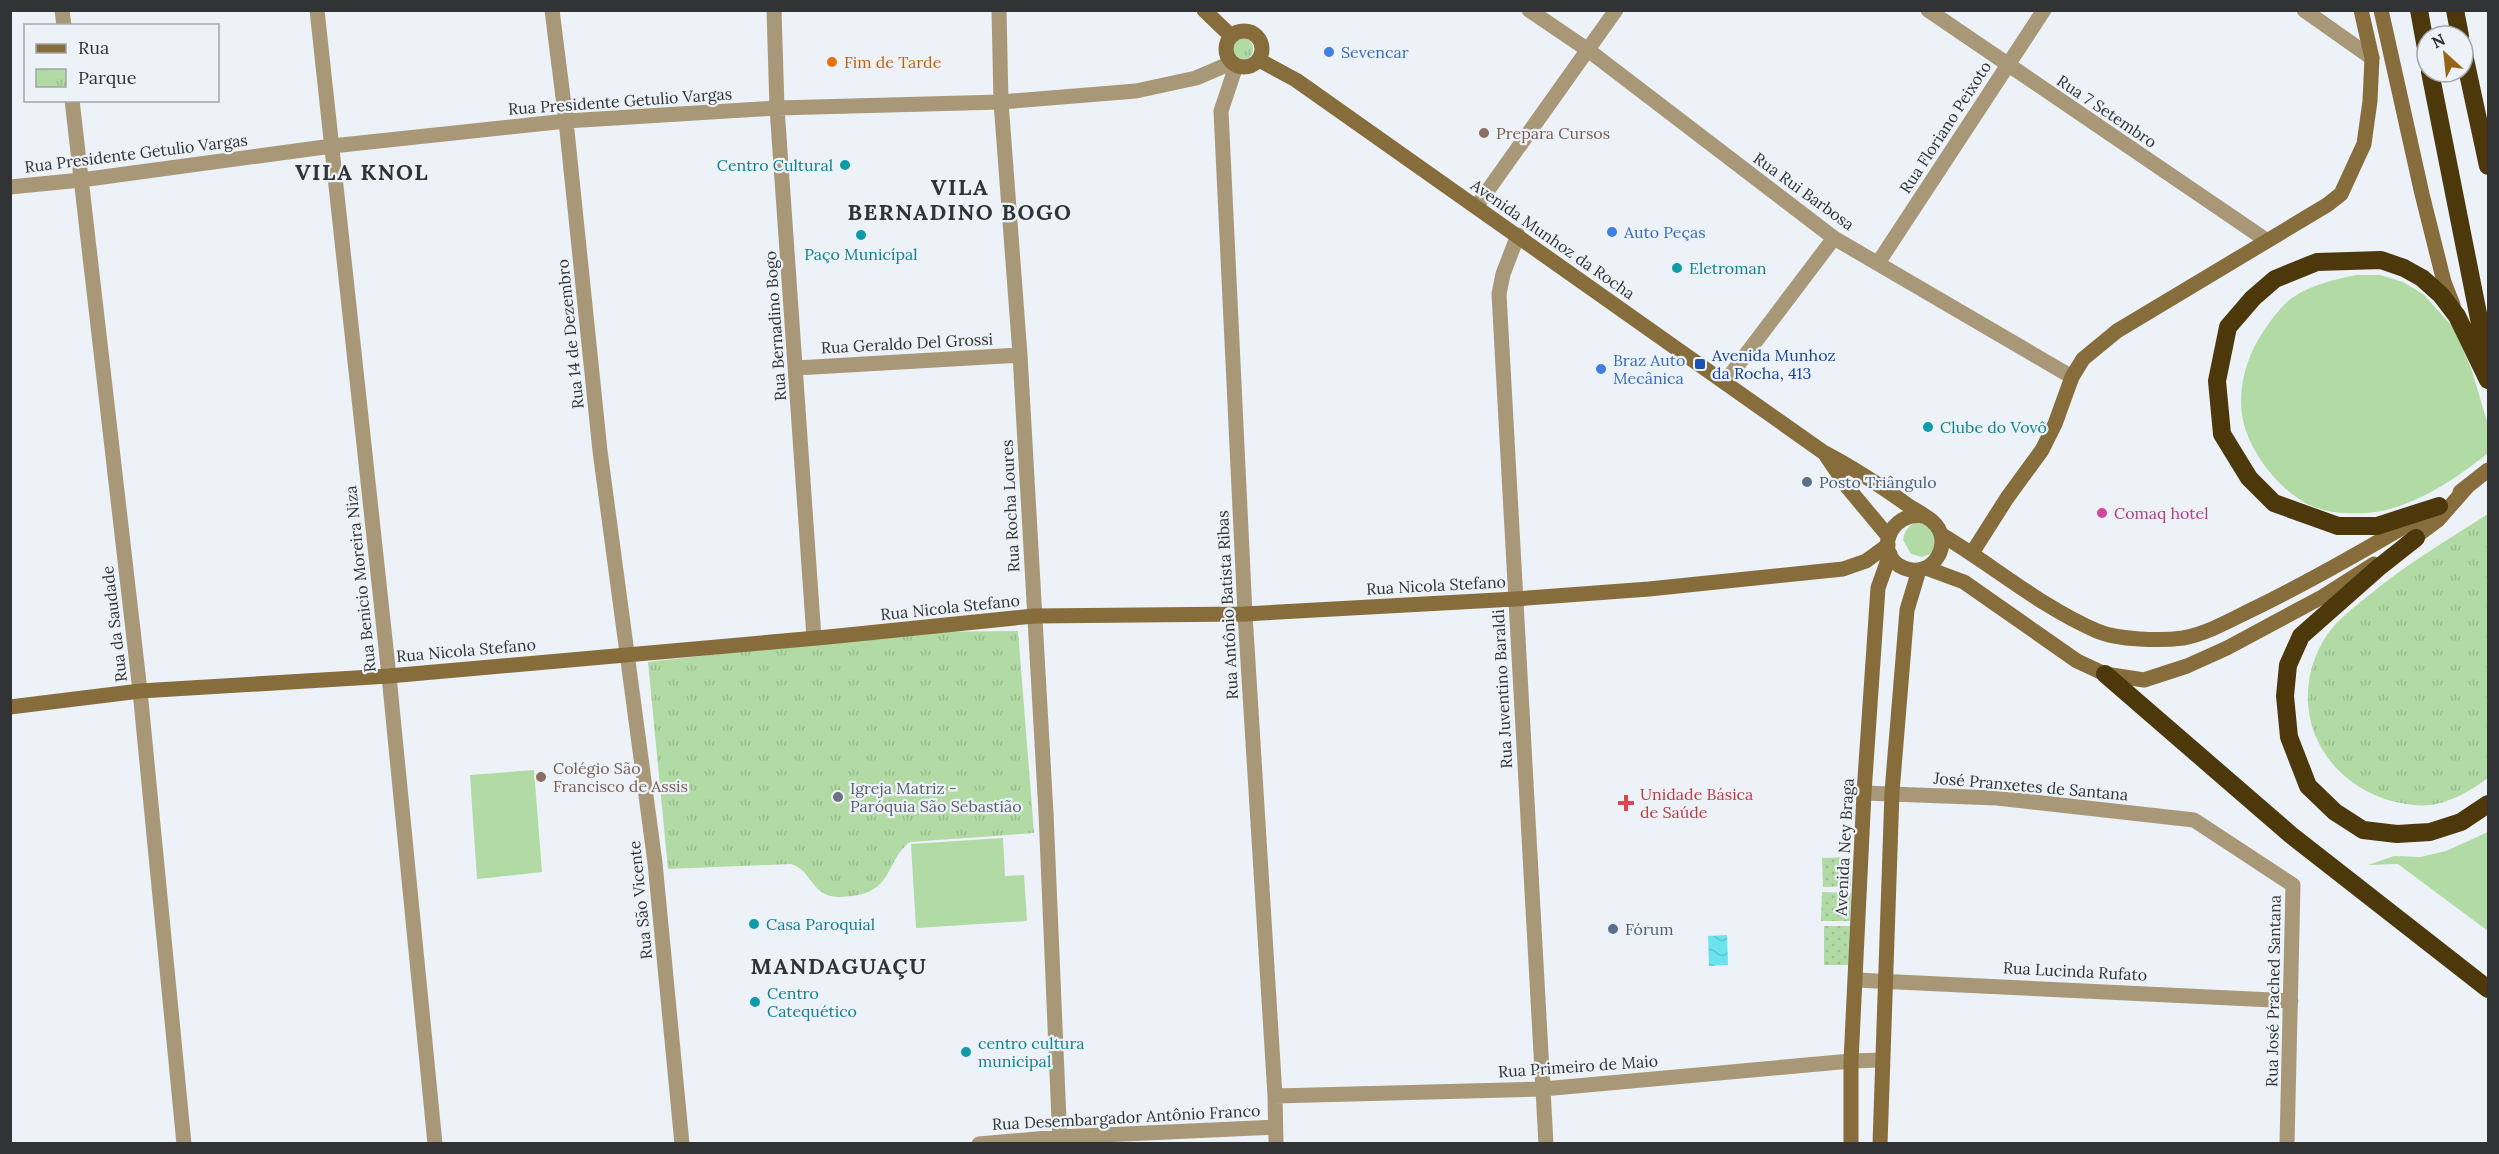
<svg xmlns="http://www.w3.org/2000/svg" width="2499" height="1154" font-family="Lora,serif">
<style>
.grass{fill:#b1daa4}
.park{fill:url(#park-tufts)}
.garden{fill:url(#garden-dots)}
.water{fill:url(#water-waves)}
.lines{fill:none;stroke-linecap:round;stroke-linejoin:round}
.street{stroke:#a99878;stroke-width:15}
.secondary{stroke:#866d3b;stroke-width:15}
.highway{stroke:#4c380b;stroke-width:18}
.shop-dot{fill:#3f7fe0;stroke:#ecf2f7;stroke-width:2}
.food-dot{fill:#e8710a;stroke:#ecf2f7;stroke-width:2}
.education-dot{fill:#8d6e63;stroke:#ecf2f7;stroke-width:2}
.culture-dot{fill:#0f9aa8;stroke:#ecf2f7;stroke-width:2}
.transit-dot{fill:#1a4fb4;stroke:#ecf2f7;stroke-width:2}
.service-dot{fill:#5c6f8a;stroke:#ecf2f7;stroke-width:2}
.hotel-dot{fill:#d1479c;stroke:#ecf2f7;stroke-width:2}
.worship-dot{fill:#6b7280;stroke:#ecf2f7;stroke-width:2}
.health-dot{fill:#e0444e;stroke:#ecf2f7;stroke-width:2}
.labels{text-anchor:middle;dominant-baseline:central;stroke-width:4.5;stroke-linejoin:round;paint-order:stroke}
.shop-label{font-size:16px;fill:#366cbe;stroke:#ecf2f7;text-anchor:start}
.food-label{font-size:16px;fill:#c56008;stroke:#ecf2f7;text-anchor:start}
.street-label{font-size:16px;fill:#313335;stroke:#ecf2f7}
.education-label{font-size:16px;fill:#785e54;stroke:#ecf2f7;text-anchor:start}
.culture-label{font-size:16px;fill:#0d838f;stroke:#ecf2f7;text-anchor:start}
.transit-label{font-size:16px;fill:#164399;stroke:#ecf2f7;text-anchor:start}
.service-label{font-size:16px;fill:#4e5e75;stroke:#ecf2f7;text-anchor:start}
.hotel-label{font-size:16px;fill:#b23c85;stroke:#ecf2f7;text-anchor:start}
.worship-label{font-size:16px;fill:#5b616d;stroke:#ecf2f7;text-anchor:start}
.health-label{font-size:16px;fill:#be3a42;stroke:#ecf2f7;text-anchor:start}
.district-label{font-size:22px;font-weight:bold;letter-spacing:1.5px;fill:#313335;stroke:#ecf2f7}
</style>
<defs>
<pattern id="park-tufts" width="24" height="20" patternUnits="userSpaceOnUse" patternTransform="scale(1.5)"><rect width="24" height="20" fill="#b1daa4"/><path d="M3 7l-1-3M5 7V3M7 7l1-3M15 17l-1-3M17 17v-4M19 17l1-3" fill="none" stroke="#99bc8e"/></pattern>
<pattern id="garden-dots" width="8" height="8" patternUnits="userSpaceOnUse" patternTransform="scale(1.5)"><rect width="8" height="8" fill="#b1daa4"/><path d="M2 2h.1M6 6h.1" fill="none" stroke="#99bc8e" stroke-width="1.8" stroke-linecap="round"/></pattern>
<pattern id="water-waves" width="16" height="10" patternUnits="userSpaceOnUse" patternTransform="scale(1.5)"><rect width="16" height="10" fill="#6be4ef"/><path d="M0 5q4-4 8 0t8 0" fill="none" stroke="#5dc4ce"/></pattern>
</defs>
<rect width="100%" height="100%" fill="#ecf2f7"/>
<path class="grass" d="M2356 275H2380L2403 282 2423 294 2453 327 2471 368 2488 425V453C2454 480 2412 509 2367 513 2350 514 2332 513 2317 508 2282 496 2247 450 2242 415 2238 386 2247 356 2263 332 2270 321 2281 306 2292 298 2312 284 2334 280 2356 275Z
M1921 521 1939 532 1933 553 1922 557 1911 554 1903 540C1905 528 1910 524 1921 521Z
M534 770 542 872 477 879 470 775Z
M2488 832V931L2398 864 2368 865 2394 856 2420 857 2446 851Z
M1003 838 1005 876 1024 875 1027 921 916 928 911 844Z"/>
<path class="park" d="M1229 49a12 12 0 1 1 24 0a12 12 0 1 1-24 0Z
M2488 514V778C2473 789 2455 800 2436 804 2419 808 2397 803 2382 798 2316 773 2288 704 2323 641 2334 622 2351 610 2368 596 2405 565 2447 540 2488 514Z
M1018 631 1034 833 910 842C885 861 894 891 852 896 843 897 833 898 825 894 810 886 808 869 791 864L668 869 648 662 912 632Z"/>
<path class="garden" d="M1850 857 1851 886 1823 887 1822 858Z
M1822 892 1851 893 1850 921H1821Z
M1824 926H1850L1849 965H1824Z"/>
<path class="water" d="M1727 935 1728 965 1709 966 1708 936Z"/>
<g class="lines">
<path class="street" d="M62 10 64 26
M317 10 389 676 435 1144
M552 10 566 121 600 451 655 863 682 1144
M774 10 777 108 814 638
M999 10 1001 102 1020 355 1046 813 1060 1144
M1529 10 1588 50 1834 238 2072 377
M1928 10 2266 240
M2304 10 2372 58
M1236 66 1221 111 1245 614 1275 1096 1276 1144
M72 100 140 691 184 1144
M10 187 81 180 332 146 566 121 777 108 1001 102 1136 91 1196 78 1231 63
M1476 207 1616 10
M1518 235 1503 274 1499 294 1546 1144
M1878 263 2044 10
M796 368 1020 355
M1725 382 1834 238
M1864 793 1997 798 2194 820 2293 885 2287 1144
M1856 980 2291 1001
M1275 1096 1543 1089 1851 1061 1882 1060
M979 1144 1059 1137 1275 1127"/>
<path class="secondary" d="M1204 10 1231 36
M2381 10 2422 194 2444 282 2453 305
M1226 49a18 18 0 1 1 36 0a18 18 0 1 1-36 0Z
M1259 60 1296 80 1823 452C1854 468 1881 486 1909 506 1917 511 1926 516 1932 521 1956 541 1933 580 1904 568 1873 555 1889 511 1924 516
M1825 454 1848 488 1888 536
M2460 492 2488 470
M1942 535C1994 566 2041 607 2097 631 2118 640 2161 641 2183 638 2205 634 2227 622 2247 612 2306 584 2363 551 2419 518
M2407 543 2438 520 2467 487
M1972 553 2007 498 2042 450 2055 424 2072 377 2083 359 2117 331 2327 205 2341 194 2364 144 2370 101 2372 58 2361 10
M1926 568 1964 582 2077 661 2105 674 2144 680 2187 666 2227 648 2322 597 2374 564
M10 707 140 691 389 676 828 637 1034 616 1245 614 1515 599 1649 589 1843 569 1866 561 1888 545
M1851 1144V1061L1864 793 1878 588 1890 554
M1880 1144 1892 792 1907 610 1919 570"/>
<path class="highway" d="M2419 10 2427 54
M2455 10 2460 36
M2463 50 2488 166
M2430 72 2488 364
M2439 506 2377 526H2338L2274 503 2249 478 2222 434 2217 381 2228 327 2253 298 2275 279 2317 262 2381 260 2404 268 2422 278 2441 295 2457 316 2488 380
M2416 538 2378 568 2301 636 2288 665 2285 696 2289 737 2308 786 2335 812 2363 830 2397 834 2430 832 2461 822 2488 804
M2105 674 2291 835 2488 989"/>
</g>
<g class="shop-dot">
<circle cx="1329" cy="52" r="6"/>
<circle cx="1612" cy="232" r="6"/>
<circle cx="1601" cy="369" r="6"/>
</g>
<circle class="food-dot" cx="832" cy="62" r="6"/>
<g class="education-dot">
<circle cx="1484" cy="133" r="6"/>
<circle cx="541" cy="777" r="6"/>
</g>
<g class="culture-dot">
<circle cx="845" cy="165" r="6"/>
<circle cx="861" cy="235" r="6"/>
<circle cx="1677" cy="268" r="6"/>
<circle cx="1928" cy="427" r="6"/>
<circle cx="754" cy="924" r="6"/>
<circle cx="755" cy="1002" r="6"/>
<circle cx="966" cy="1052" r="6"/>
</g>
<rect class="transit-dot" x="1694" y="358" width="12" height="12" rx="3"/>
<g class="service-dot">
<circle cx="1807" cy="482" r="6"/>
<circle cx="1613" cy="929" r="6"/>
</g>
<circle class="hotel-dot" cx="2102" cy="513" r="6"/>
<circle class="worship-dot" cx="838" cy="797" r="6"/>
<path class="health-dot" d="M1623 794h6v6h6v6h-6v6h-6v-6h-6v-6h6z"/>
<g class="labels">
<g class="shop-label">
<text x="1341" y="52">Sevencar</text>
<text x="1624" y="232">Auto Peças</text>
<text x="1613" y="360">Braz Auto<tspan x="1613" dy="18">Mecânica</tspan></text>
</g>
<g class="food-label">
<text x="844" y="62">Fim de Tarde</text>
</g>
<g class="street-label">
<text transform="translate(620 101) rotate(-4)">Rua Presidente Getulio Vargas</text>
<text transform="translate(2107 111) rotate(34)">Rua 7 Setembro</text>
<text transform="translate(1945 127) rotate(-57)">Rua Floriano Peixoto</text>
<text transform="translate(136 153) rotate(-7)">Rua Presidente Getulio Vargas</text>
<text transform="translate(1804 191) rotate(36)">Rua Rui Barbosa</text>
<text transform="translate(1553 239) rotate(35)">Avenida Munhoz da Rocha</text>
<text transform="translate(775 326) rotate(-94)">Rua Bernadino Bogo</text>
<text transform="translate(570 334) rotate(-96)">Rua 14 de Dezembro</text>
<text transform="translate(907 343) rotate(-3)">Rua Geraldo Del Grossi</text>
<text transform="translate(1010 506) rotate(-93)">Rua Rocha Loures</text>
<text transform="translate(360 579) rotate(-96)">Rua Benicio Moreira Niza</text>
<text transform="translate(1436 585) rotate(-3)">Rua Nicola Stefano</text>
<text transform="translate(1227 605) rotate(-93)">Rua Antônio Batista Ribas</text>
<text transform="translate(950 607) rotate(-6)">Rua Nicola Stefano</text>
<text transform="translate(114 624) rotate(-97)">Rua da Saudade</text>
<text transform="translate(466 650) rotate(-5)">Rua Nicola Stefano</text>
<text transform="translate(1502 689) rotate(-93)">Rua Juventino Baraldi</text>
<text transform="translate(2031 786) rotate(5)">José Pranxetes de Santana</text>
<text transform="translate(1844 847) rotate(-87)">Avenida Ney Braga</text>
<text transform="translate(640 900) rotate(-96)">Rua São Vicente</text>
<text transform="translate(2075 971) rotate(3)">Rua Lucinda Rufato</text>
<text transform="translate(2273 991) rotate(-89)">Rua José Prached Santana</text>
<text transform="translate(1578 1066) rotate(-4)">Rua Primeiro de Maio</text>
<text transform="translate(1126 1117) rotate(-3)">Rua Desembargador Antônio Franco</text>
</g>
<g class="education-label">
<text x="1496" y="133">Prepara Cursos</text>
<text x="553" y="768">Colégio São<tspan x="553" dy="18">Francisco de Assis</tspan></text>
</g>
<g class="culture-label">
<text x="833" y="165" text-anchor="end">Centro Cultural</text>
<text x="861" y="254" text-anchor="middle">Paço Municípal</text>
<text x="1689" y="268">Eletroman</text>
<text x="1940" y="427">Clube do Vovô</text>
<text x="766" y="924">Casa Paroquial</text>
<text x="767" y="993">Centro<tspan x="767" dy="18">Catequético</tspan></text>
<text x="978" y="1043">centro cultura<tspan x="978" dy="18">municipal</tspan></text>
</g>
<g class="transit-label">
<text x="1712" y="355">Avenida Munhoz<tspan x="1712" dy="18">da Rocha, 413</tspan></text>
</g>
<g class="service-label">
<text x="1819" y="482">Posto Triângulo</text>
<text x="1625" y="929">Fórum</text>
</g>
<g class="hotel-label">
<text x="2114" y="513">Comaq hotel</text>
</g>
<g class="worship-label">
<text x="850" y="788">Igreja Matriz -<tspan x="850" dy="18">Paróquia São Sebastião</tspan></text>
</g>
<g class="health-label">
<text x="1640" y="794">Unidade Básica<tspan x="1640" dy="18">de Saúde</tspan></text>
</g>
<g class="district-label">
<text x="362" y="172">VILA KNOL</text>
<text x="960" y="187">VILA<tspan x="960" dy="25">BERNADINO BOGO</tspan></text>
<text x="839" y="966">MANDAGUAÇU</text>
</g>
</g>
<rect width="2499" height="1154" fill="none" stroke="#313335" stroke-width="24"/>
<rect x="24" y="24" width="195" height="78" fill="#ecf2f7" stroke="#a1a6a9" stroke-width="1.5"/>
<rect x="36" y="44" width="30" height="9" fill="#866d3b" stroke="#a1a6a9" stroke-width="1.5"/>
<text x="78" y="54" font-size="18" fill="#313335">Rua</text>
<rect x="36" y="69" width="30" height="18" fill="url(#park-tufts)" stroke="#a1a6a9" stroke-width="1.5"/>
<text x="78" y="84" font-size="18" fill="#313335">Parque</text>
<g transform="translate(2445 54) rotate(333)"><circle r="28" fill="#ecf2f7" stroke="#a1a6a9" stroke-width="1.5"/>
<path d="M0-4.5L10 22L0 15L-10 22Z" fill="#956515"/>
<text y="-9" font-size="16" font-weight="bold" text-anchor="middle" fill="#313335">N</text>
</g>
</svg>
